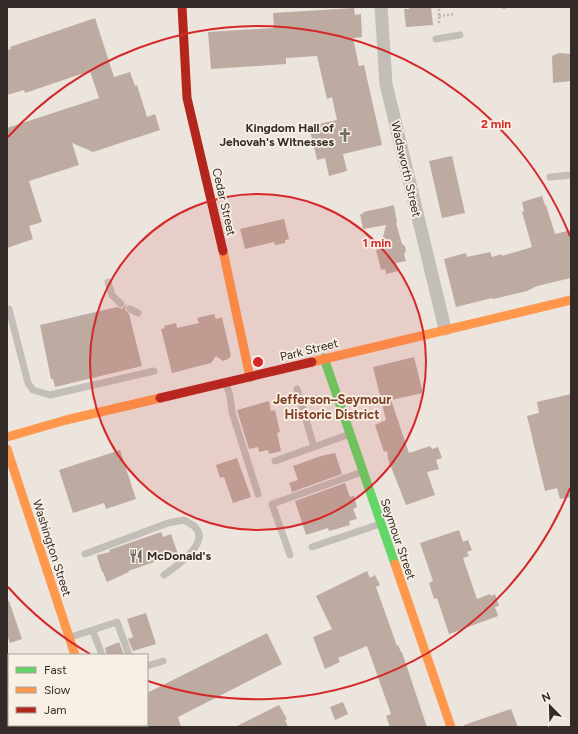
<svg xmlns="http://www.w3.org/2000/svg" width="578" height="734" font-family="Figtree,sans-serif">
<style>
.building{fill:#bdaba1}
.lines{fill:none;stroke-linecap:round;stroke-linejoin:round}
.path{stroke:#bcb6b0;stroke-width:2.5;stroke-dasharray:2 2;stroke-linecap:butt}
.lane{stroke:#c3beb8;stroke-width:7}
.street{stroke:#c3beb8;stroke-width:13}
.fast{stroke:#63d668;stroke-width:9}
.slow{stroke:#ff974d;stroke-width:9}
.jam{stroke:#b3261e;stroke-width:9}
.ring{fill:none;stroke:#d62828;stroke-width:2}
.labels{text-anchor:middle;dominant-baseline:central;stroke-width:3.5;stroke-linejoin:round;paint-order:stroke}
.poi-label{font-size:12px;font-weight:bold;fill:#332b27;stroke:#f8f0e5;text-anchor:end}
.street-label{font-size:12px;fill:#332b27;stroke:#f8f0e5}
.neighbourhood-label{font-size:13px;font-weight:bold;fill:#7d3e24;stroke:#f8f0e5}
.centre{fill:#d62828;stroke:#f8f0e5;stroke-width:2}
.ring-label{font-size:12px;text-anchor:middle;font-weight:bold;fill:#d62828;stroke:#f8f0e5;stroke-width:3.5;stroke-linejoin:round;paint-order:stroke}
</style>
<rect width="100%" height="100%" fill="#ebe5de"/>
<path class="building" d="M409 7H431L433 25 406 27 404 9H409Z
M354 8 355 15 361 14 362 37 353 38 359 66 364 65 382 145 343 154 347 171 329 176 325 158 317 160 309 126 337 120 332 97 327 99 317 56 286 58V64L211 69 208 32 274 28 273 13Z
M95 18 114 77 130 72 135 86 137 85 147 117 155 114 160 130 93 152 72 143 79 165 29 181 42 222 29 226 33 239 7 248V128L99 98 90 71 25 93 24 90 7 95V50L11 49 10 47Z
M559 53 571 54V81L553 83 552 56Z
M452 156 465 213 442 218 429 161Z
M542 196 545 205H546L555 234 571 230V278L537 286 527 291 493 299 492 298 456 307 444 259 466 253 467 257 490 252 492 257 502 254V256L532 247 522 212 524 211 522 202Z
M392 205 394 206 397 222 396 223 402 244 405 246 406 251 404 254 406 261 396 263 398 271 386 274 385 269 381 270 376 250 380 249 386 225 363 229 360 214H363V212L391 206Z
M284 219 289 239 285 240V243L275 245 274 242 245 249 240 229Z
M127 304 125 310 129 314 142 366 55 387 53 379H51L40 325 117 307 122 309Z
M214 314 216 319 222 317 231 356 228 359 223 361 216 356 211 363 172 373 161 329 165 328 164 326 176 323 177 328 199 323 197 318Z
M414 357 423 393 391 400 409 453 430 446 432 449 438 447 442 458 436 460 439 469 427 472 435 495 406 505 388 459 387 451 384 452 375 425 386 420 373 367Z
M571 394V497L560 499 557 488 545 491 527 416 539 413 537 402Z
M269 401 271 411 275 410 280 432 277 433 281 451 269 454 268 450 259 452 258 447 249 449 237 410Z
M120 450 136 499 106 509 104 503 73 513 59 470Z
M335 453 342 474 292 492 289 483 298 480 293 466 321 456Z
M237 458 251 497 233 503 224 477 220 478 216 465Z
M345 483 350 497 354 496 357 507 353 509 357 519 349 521 350 525 329 531 328 528 306 535 295 501Z
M459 530 463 542 468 540 472 550 467 552 469 556 463 558 477 599 490 594 491 596 495 594 499 606 495 607 498 616 449 634 437 598 434 599 429 583 433 581 420 543Z
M161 532 163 537 171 534 178 554 128 571 129 572 107 582 103 572H102L97 557H98L97 555 110 552 109 550Z
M367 571 370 578 375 575 380 585 376 587 397 646 398 645 401 652H402L427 727H390L386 716 391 714 367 646 338 658 340 662 325 669 313 637 332 629 316 596Z
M7 601H9L22 639 10 643 7 635Z
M146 613 156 644 133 651 128 639 133 637 127 619Z
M267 633 282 664 178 717 181 727H147V693Z
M119 642 124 655H107L105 648Z
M343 702 348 714 335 720 330 707Z
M279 705 287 719 285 720 288 727H235Z
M511 709 518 727H464V725Z"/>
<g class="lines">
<path class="path" d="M504 7V11
M439 16 455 14
M439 23V7"/>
<path class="lane" d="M436 39 460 35
M550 177 571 175
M108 282 112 295 121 304
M9 309 28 383 33 390 50 395 154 371
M130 309 138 313
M226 383 230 396 232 412 258 494
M297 389 314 447
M275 461 350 434
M312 547 380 524
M85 554 168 523 184 520C187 522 192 524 195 527 211 543 175 567 164 575
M290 555 272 504 362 472
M93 631 102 655
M71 637 117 622 129 655
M147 666 163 661"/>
<path class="street" d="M381 7 386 84 445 329"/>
<path class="fast" d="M324 358 395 564
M98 725 99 727"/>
<path class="slow" d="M223 251 250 377
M312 362 571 300
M7 437 66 420 160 398
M7 449 75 655
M395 564 451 727"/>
<path class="jam" d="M182 7 187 98 223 251
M160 398 312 362"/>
</g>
<circle cx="258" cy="362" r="168" fill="#d62828" fill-opacity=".12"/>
<g class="ring">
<circle cx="258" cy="362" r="168"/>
<path d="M570 488A337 337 0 0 1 148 681M90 654A337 337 0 0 1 8 587M8 137A337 337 0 0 1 570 236"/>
</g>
<defs>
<symbol id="church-bare" viewBox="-9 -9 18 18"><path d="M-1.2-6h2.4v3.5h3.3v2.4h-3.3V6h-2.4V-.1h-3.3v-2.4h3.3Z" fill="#736c67" stroke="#f8f0e5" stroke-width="2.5" paint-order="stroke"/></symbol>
<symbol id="restaurant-bare" viewBox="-9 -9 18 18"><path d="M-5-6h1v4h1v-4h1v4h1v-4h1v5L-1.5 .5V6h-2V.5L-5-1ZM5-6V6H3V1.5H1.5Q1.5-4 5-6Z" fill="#736c67" stroke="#f8f0e5" stroke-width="2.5" paint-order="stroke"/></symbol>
</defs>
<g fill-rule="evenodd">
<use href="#church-bare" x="335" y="125" width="20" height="20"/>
<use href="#restaurant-bare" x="126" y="546" width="20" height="20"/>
</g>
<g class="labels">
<g class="poi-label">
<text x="334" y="128">Kingdom Hall of<tspan x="334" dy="14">Jehovah's Witnesses</tspan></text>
<text x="147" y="556" text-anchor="start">McDonald's</text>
</g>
<g class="street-label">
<text transform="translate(406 169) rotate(77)">Wadsworth Street</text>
<text transform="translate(224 202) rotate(77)">Cedar Street</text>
<text transform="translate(309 350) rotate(-14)">Park Street</text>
<text transform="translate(398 539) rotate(71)">Seymour Street</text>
<text transform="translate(52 548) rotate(72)">Washington Street</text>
</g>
<g class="neighbourhood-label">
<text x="332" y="399">Jefferson–Seymour<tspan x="332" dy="15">Historic District</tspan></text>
</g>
</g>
<circle cx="258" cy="362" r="6" class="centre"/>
<g class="ring-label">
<text x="496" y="128">2 min</text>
<text x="377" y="247">1 min</text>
</g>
<rect width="578" height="734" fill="none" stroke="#332b27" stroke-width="16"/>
<rect x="8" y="654" width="140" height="72" fill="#f8f0e5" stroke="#a9a199"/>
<rect x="16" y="667" width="20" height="6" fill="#63d668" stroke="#a9a199"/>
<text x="44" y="674" font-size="12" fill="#332b27">Fast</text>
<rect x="16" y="687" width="20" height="6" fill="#ff974d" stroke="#a9a199"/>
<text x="44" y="694" font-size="12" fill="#332b27">Slow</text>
<rect x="16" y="707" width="20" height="6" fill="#b3261e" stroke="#a9a199"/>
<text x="44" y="714" font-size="12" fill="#332b27">Jam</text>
<g transform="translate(550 706) rotate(337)" stroke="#f8f0e5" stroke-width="3" paint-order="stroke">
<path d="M0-3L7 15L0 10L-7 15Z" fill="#332b27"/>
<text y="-6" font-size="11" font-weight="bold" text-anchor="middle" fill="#332b27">N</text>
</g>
</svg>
